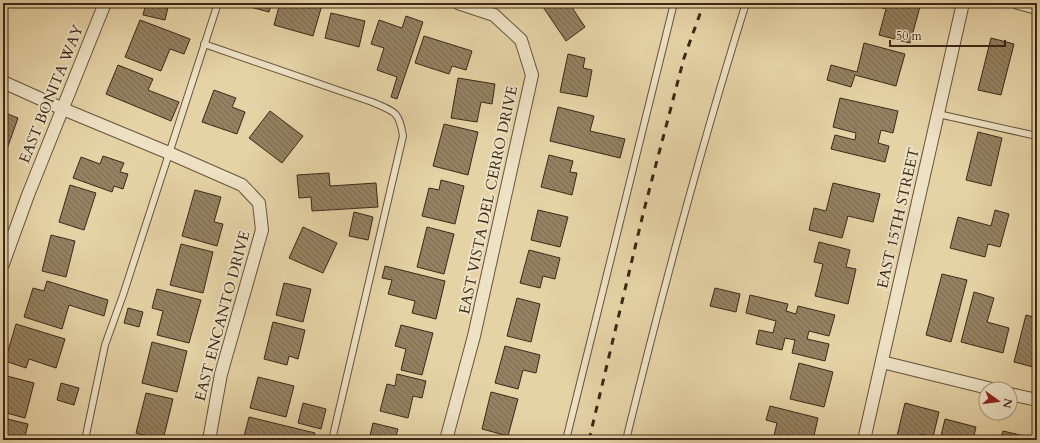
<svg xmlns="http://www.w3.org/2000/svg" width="1040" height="443" font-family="Cardo,serif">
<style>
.building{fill:url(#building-back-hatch);stroke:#3c2817}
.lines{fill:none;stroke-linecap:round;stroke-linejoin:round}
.service-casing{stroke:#66533b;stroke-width:8}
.minor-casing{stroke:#66533b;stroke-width:14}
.service{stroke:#eee2c5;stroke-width:6}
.minor{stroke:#eee2c5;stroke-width:12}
.rail{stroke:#3c2817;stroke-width:3;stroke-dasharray:7 7;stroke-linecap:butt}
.labels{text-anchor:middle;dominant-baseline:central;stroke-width:4;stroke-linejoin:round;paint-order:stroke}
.street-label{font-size:15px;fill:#3c2817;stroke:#eee2c5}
</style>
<defs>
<pattern id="building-back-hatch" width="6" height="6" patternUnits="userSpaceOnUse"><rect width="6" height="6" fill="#948161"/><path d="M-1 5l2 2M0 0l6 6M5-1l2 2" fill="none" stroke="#7a6a4f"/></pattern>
</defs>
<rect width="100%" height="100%" fill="#e5d3a6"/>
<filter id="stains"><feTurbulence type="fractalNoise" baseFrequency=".005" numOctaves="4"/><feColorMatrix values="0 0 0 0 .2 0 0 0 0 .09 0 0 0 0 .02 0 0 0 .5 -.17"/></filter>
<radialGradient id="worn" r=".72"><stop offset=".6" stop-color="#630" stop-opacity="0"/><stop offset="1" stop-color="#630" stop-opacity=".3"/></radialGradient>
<path class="building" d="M146 3H169L165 20 143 15Z
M235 3H272L269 12Z
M280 3H314L322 5 313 36 274 25Z
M543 3H569L585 27 566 41 541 4Z
M865 3H921L910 43 879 35 886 9Z
M331 13 365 21 359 47 325 38Z
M406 16 423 22 397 99 391 97 397 77 377 70 384 48 371 44 379 20 402 28Z
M140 20 190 39 184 54 170 49 161 71 125 57Z
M424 36 472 51 466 70 452 66 449 74 415 63Z
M991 38 1014 44 1001 95 978 90Z
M864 43 905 54 896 86 855 75 851 87 827 80 831 65 857 72Z
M568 54 585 58 583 68 592 70 587 97 560 92Z
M118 65 153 79 148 90 179 102 171 121 106 94Z
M458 78 495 84 492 104 481 102 477 122 451 118Z
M214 90 236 98 232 107 245 112 237 134 202 122Z
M840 98 898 111 893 133 881 130 878 143 889 146 885 162 831 149 835 135 855 140 856 133 833 127Z
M558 107 594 116 590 131 625 139 620 158 550 141Z
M270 111 303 136 282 163 249 138Z
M3 112 18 118 7 149 3 147Z
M444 124 478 132 468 175 433 166Z
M978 132 1002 138 991 186 966 180Z
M549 155 573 161 570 172 577 173 572 195 541 187Z
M103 156 124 163 120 172 128 174 123 189 114 186 112 192 73 178 81 157 100 164Z
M329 173 330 186 376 183 378 207 312 211 311 197 299 198 297 175Z
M441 180 464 186 455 224 422 216 429 188 439 190Z
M833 183 880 194 873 222 848 216 842 238 809 230 814 208 826 211Z
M70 185 96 193 84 230 59 222Z
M195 190 221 197 214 222 223 224 217 246 182 236Z
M538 210 568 217 560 247 531 240Z
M995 210 1009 214 1000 247 988 244 985 257 950 248 958 217 991 226Z
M354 212 373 217 368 240 349 236Z
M303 227 337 243 323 273 289 258Z
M427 227 454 234 444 274 417 267Z
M51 235 75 241 66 277 42 271Z
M819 242 850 250 846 267 856 269 848 304 815 296 823 264 814 262Z
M181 244 213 252 203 293 170 285Z
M529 250 560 258 555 279 543 276 540 288 520 283Z
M385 266 445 281 436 319 412 313 415 301 388 294 392 280 382 278Z
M942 274 967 280 951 342 926 335Z
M47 281 108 300 104 316 69 305 62 329 24 317 33 288 44 291Z
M284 283 311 289 303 322 276 315Z
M715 288 740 294 736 312 710 306Z
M157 289 201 300 189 343 157 335 163 311 152 308Z
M974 292 994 298 987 322 1009 328 1003 353 961 342Z
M750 295 788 304 786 311 796 314 798 306 835 315 829 336 809 331 807 339 829 344 825 361 792 353 795 340 785 338 782 350 756 344 759 330 773 333 776 321 746 313Z
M517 298 540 304 531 342 507 336Z
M128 308 143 312 139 327 124 323Z
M1026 315 1037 318V368L1014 362Z
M273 322 305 330 298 359 289 356 287 365 264 359Z
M16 324 65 339 56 368 29 359 26 368 5 361Z
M401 325 433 333 422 375 401 370 406 349 395 346Z
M152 342 187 351 177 392 142 383Z
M505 346 540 355 536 373 523 370 518 389 495 383Z
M799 363 833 372 824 407 790 399Z
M397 374 426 381 422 398 413 396 408 418 380 411 387 384 395 386Z
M7 376 34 383 25 418 3 412V391Z
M258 377 294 386 286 417 250 408Z
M61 383 79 388 74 405 57 400Z
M491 392 518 399 508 436 482 429Z
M146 393 173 399 163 440 136 433Z
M303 403 326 409 321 429 298 423Z
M905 403 939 412 933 437 921 434 919 440H896Z
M770 406 818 418 813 440H773L777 423 766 420Z
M249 417 315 433 314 440H243Z
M3 418 28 424 24 440H3Z
M945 419 976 427 973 440H940Z
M373 423 398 429 395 439 398 440H369Z
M1003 431 1033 438V440H1000Z"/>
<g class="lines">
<defs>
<path id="service" d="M204 44 372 102C395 112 399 111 403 136L332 440
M938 114 1037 136
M85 440 105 345 123 295 218 3
M566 440 674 3
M626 440C662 293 701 147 746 3"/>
<path id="minor" d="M1018 3 1037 8
M3 82 63 109 169 153 242 185 259 203 262 230 221 374 209 440
M3 264 28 195 105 3
M882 362 992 389
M1010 394 1037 400
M446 440 474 336 532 75 521 40 494 15 458 3
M864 440 963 3"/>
</defs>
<use href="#service" class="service-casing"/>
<use href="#minor" class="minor-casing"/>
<use href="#service" class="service"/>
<use href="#minor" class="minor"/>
<path class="rail" d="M589 440 644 210 684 58 704 3"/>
</g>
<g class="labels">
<g class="street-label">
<text transform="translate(51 94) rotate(-68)">EAST BONITA WAY</text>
<text transform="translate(488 200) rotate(-78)">EAST VISTA DEL CERRO DRIVE</text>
<text transform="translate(898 218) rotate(-77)">EAST 15TH STREET</text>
<text transform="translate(222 316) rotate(-75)">EAST ENCANTO DRIVE</text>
</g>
</g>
<rect width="1040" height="443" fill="none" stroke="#e5d3a6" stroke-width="16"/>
<rect x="4" y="4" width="1032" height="435" fill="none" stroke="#3c2817" stroke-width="2"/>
<rect x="8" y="8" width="1024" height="427" fill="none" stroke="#3c2817"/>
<g transform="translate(998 401) rotate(104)"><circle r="19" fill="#eee2c5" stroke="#a7987f"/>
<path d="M0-3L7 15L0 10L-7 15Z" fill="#8f2418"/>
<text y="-6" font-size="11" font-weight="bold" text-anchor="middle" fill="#3c2817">N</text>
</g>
<path d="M890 40v6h115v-6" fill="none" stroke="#3c2817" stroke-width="2"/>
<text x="896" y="40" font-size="12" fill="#3c2817" stroke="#eee2c5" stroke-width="3" paint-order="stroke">50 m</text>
<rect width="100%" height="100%" filter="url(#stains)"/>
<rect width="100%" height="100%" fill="url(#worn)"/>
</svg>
